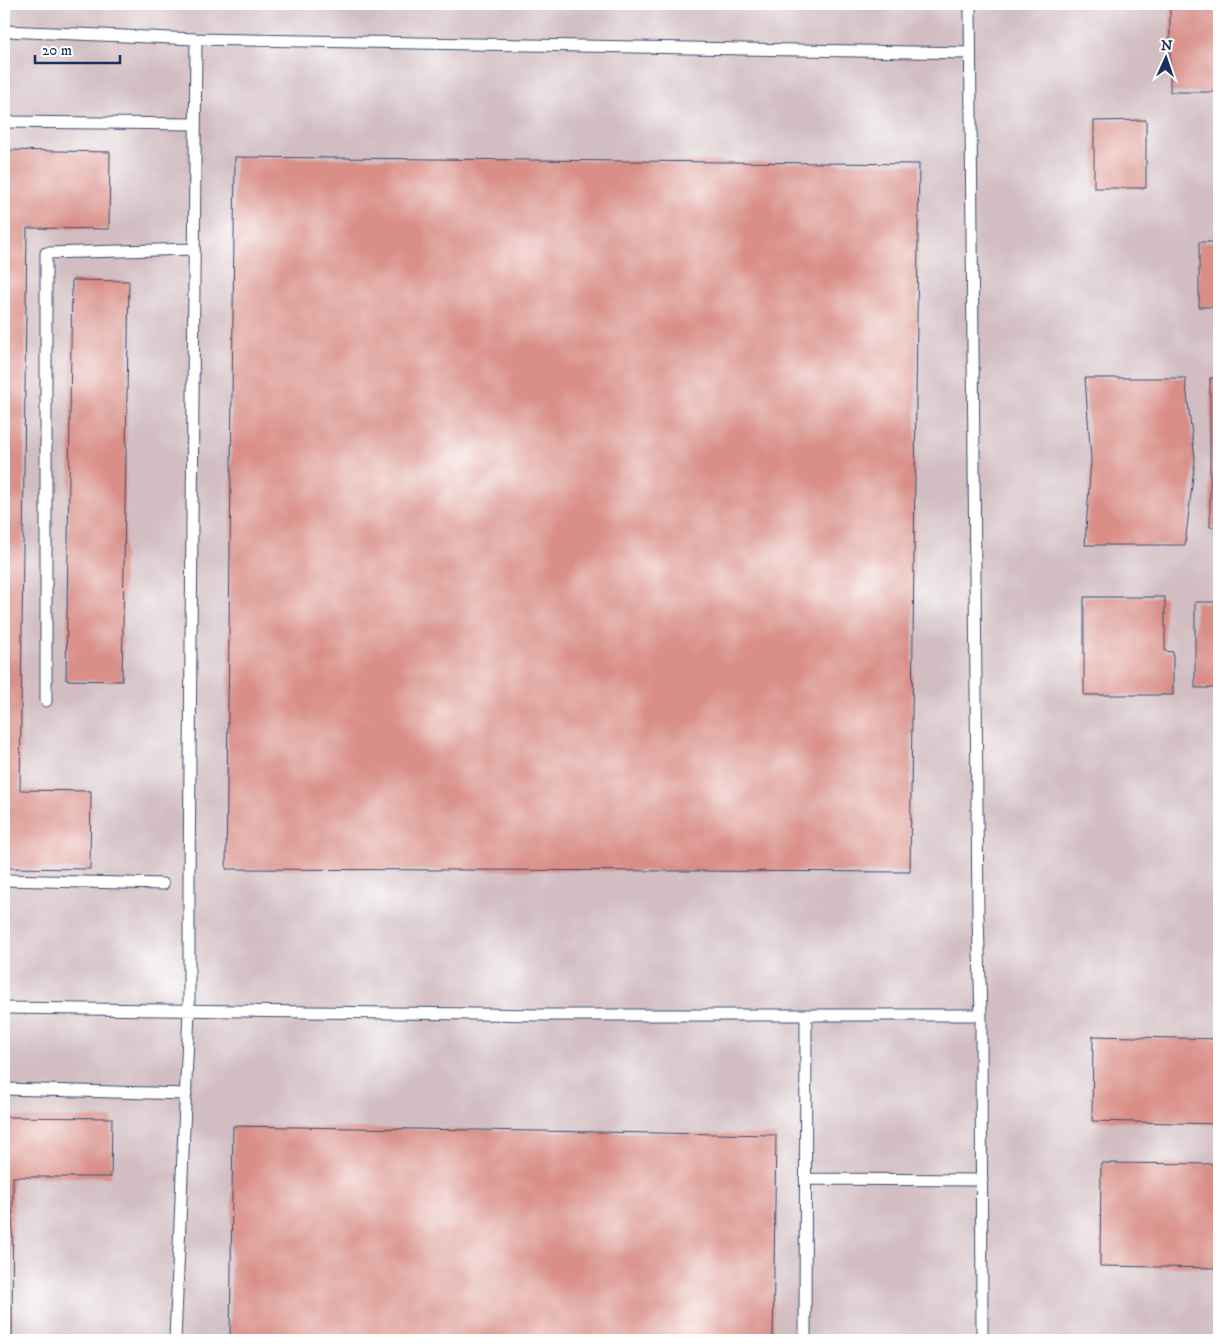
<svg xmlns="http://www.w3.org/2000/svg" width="1223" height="1344" font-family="'IM FELL DW Pica',serif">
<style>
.industrial{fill:#d2bec2}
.building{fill:#d98f88}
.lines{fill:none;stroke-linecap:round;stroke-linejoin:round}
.service-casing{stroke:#3a4a6d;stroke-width:13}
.service{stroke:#fff;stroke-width:11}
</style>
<rect width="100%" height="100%" fill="#fff"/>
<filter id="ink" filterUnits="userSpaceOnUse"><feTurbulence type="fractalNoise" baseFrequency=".02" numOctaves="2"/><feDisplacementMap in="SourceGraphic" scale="10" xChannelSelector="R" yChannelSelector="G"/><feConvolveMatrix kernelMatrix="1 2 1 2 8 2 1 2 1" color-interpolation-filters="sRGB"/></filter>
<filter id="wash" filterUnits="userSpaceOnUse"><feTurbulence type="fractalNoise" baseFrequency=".0096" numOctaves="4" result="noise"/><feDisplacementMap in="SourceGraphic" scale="20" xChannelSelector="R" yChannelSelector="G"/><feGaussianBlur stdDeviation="1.12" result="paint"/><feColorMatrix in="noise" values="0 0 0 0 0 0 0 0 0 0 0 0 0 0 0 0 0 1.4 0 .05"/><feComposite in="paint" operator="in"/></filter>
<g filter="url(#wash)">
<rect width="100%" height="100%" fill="#ede3c5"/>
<path class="industrial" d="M4 4H1219V1340H4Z"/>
<g id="blocks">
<path class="building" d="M1170 4H1219V92H1170Z
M1146 120V188H1094V121Z
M4 150 110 152 109 229 27 228 20 790 91 791 90 869 4 868Z
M235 157 919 164 910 872 226 869Z
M1199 242H1219V307H1199Z
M72 280 129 281 122 681 66 680Z
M1085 378H1185L1195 459 1185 545H1085L1091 460Z
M1210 378H1219V527H1210Z
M1084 597H1165V651L1173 652V695H1084Z
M1195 602H1219V688H1195Z
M1093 1036 1219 1039V1124L1092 1121Z
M4 1117 112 1118 111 1177H13L12 1340H4Z
M233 1126 776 1135 773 1340H230Z
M1101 1163 1219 1164V1268L1100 1266Z"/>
</g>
</g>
<g filter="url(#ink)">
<use href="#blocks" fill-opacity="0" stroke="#3a4a6d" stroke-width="1"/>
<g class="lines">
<defs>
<path id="service" d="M4 31 196 39 970 53
M4 122 195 124
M46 701V253L194 249
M4 880 163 884
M4 1008 546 1015H981L978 918 970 4
M981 1015 982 1340
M4 1089 186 1094
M805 1179 982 1180
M175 1340 189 1011V882L196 39
M805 1340 806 1015"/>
</defs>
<use href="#service" class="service-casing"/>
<use href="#service" class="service"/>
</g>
</g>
<rect width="1223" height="1344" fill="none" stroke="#fff" stroke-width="20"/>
<g transform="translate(1166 58) rotate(3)" stroke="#ffffff" stroke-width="4" paint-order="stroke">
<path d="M0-4L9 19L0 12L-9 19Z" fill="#1b2f5e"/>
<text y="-8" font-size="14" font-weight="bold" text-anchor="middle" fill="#1b2f5e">N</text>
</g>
<path d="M35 55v8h85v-8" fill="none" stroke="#1b2f5e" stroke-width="2.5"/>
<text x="42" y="55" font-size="15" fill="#1b2f5e" stroke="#ffffff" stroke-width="4" paint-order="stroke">20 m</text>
</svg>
